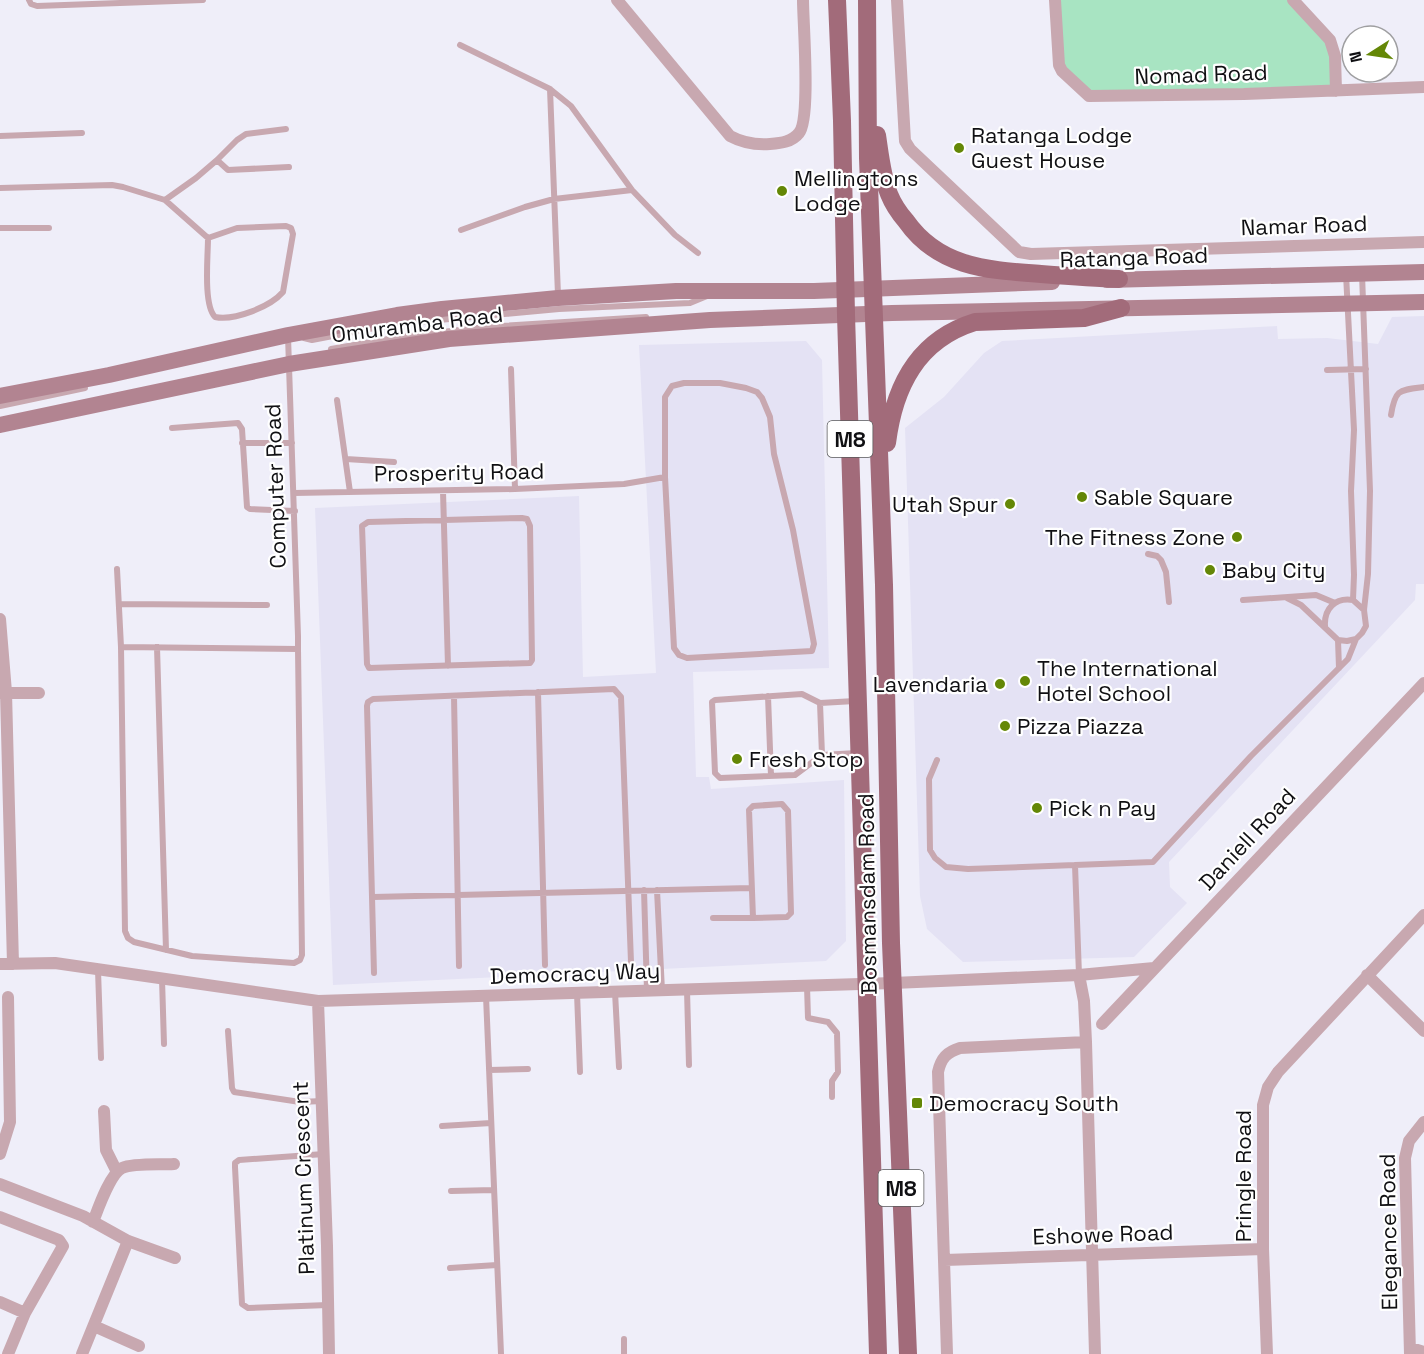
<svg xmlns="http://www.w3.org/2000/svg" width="1424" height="1354" font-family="'Space Grotesk',sans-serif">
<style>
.built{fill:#e4e2f4}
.green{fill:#a8e4c2}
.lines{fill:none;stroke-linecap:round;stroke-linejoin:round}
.lane{stroke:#c8a8b0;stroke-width:6}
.street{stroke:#c8a8b0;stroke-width:12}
.secondary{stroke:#b28491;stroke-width:16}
.primary{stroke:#a26b7a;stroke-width:18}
.poi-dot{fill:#648706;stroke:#fff;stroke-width:2}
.labels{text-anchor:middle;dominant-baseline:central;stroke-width:4.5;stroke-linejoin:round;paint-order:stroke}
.shield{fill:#fff;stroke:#58585a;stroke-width:1.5}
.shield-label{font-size:21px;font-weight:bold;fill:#101013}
.street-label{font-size:22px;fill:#101013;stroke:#fff}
.poi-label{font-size:22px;fill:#101013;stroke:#fff;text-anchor:start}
</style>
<rect width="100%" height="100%" fill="#efeef9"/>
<path class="built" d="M1424 316V584H1416L1415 600 1169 862 1170 887 1187 903 1134 957 963 962 927 929 920 896 905 428 944 397 984 353 1002 341 1277 326 1278 339 1327 338 1378 344 1392 317Z
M806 341 822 360 829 668 693 672 696 777H709L711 789 844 780 846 941 826 961 333 985 315 508 579 496 583 677 656 673 639 345Z"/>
<path class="green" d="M1054 0H1293L1331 40 1336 89 1095 94 1062 67Z"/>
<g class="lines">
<path class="lane" d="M29 0 31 4 37 6 203 0
M460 45 550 89 571 106 632 190 675 235 698 253
M550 89 558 295
M0 136 82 133
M217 160 228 170 289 167
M0 188 112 185 123 187 165 200 208 238C208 256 203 305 215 317 234 321 270 307 283 292L293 234 291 228 286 226 237 228 208 238
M165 200 196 178 217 160 237 140 246 134 286 129
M0 228H49
M461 230 525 207 554 199 632 190
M1346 274 1354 430 1351 491 1354 575 1353 600
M288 336 298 636V649L302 955 300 960 294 963 192 956 134 942 128 938 125 931 121 647 298 649
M304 338 312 340 395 324 559 309 690 303 707 296
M331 349 400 337 485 327 646 317
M511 369 515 489
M1327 370 1366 369
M684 383H720L746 388 757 392 762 398 770 417 774 454 793 530 814 644 812 651 687 658 679 655 674 648 665 477V397L672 386Z
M337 400 350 492
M0 406 85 388
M1391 415C1395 389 1399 390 1424 387
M172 428 238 423 242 429 247 507 250 509 295 511
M242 443H292
M346 459 394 462
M443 491 448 666
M294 493 515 489 624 484 665 477
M522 518 527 519 530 526 532 660 530 663 369 668 367 664 362 526 368 522Z
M1148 554 1157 556 1161 560 1166 572 1169 602
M117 569 121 647
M1287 598 1301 605 1338 640 1347 641 1356 639 1362 633 1366 626 1364 610 1368 574 1370 491 1362 274
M1243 600 1316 595 1335 603
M119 604 267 605
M1325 626C1324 609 1335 597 1353 600L1364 610
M1338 640 1339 668
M157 647 166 950
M538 692 545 965
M454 696 459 966
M768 696 771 776
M820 703 822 755 857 753
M822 755 795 775 720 778 715 773 712 702 715 700 802 694 820 703 855 701
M937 760 929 779 930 850 935 858 946 867 968 869 1075 865 1079 975
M782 804 788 811 791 913 787 917 753 918 749 810 753 806Z
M1075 865 1153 862 1251 756 1348 659 1356 639
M644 890 647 991
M657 890 662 991
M373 897 751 888
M713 918H753
M98 970 101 1058
M374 973 367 706 368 702 373 699 614 689 621 697 631 962
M162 979 164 1044
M807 986 808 1018 828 1022 837 1033 838 1072 832 1081V1097
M687 990 689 1065
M615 992 619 1067
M577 993 580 1072
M486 996 501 1354
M228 1031 232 1088 234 1092 300 1102 322 1101
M489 1070 528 1069
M442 1126 491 1123
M324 1154 239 1160 235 1163V1167L242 1304 248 1308 328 1305
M451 1191 494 1190
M450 1268 497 1265
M624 1339V1354"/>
<path class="street" d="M617 0 730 136C741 142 756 145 770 144 781 143 792 142 799 133 811 119 803 23 803 0
M897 0 905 141 910 149 1019 252 1031 254 1424 242
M1055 0 1059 65 1062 71 1089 96 1244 94 1424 87
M1293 0 1330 40 1335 56 1336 91
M0 619 6 692 13 964
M0 693H39
M0 964 55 963 318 1001 893 983 1079 975 1154 968
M1079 975 1084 1001 1086 1042 1095 1354
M1367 975 1424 1031
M318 1001 327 1246 329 1354
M1102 1024 1424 683
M104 1111 106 1150 117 1172
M0 1154 10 1122 8 997
M0 1184 83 1216 128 1241 175 1258
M0 1217 59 1240 63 1246 25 1313 8 1354
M93 1222C98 1209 110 1174 122 1168 134 1163 160 1165 174 1164
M945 1260 1263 1249
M0 1302 25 1313
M94 1326 139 1346
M1411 1348 1424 1352
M82 1354 128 1241
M947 1354 938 1072C941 1058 947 1052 960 1048L1086 1042
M1267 1354 1263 1249V1105L1268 1087 1278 1072 1424 915
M1410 1354 1405 1158 1409 1141 1424 1122"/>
<path class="secondary" d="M1107 280 1424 272
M0 396 109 375 288 335 397 315 442 309 558 298 676 291H814L1052 282
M0 425 289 364 449 339 710 320 892 313 1424 302"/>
<path class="primary" d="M837 0 842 121 846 315 878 1354
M867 0 868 158 884 585 891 943 908 1354
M877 135C880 155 882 176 889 194 893 204 899 213 906 221 939 268 988 270 1041 274 1067 276 1093 278 1119 279
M887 443C894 387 917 340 975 322L1084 318 1121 308"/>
</g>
<g class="poi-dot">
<circle cx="959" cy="148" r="6"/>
<circle cx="782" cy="191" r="6"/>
<circle cx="1082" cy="497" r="6"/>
<circle cx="1010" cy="504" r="6"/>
<circle cx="1237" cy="537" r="6"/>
<circle cx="1210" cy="570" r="6"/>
<circle cx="1025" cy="681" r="6"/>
<circle cx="1000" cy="684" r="6"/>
<circle cx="1005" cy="726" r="6"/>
<circle cx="737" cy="759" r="6"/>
<circle cx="1037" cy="808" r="6"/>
<rect x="911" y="1097" width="12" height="12" rx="3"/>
</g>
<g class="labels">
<g class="shield">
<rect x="827.5" y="421" width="45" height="36" rx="4.5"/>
<rect x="878.5" y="1170" width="45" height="36" rx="4.5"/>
</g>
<g class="shield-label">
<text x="850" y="439">M8</text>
<text x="901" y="1188">M8</text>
</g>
<g class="street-label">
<text transform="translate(1201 74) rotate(-2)">Nomad Road</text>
<text transform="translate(1304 225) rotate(-2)">Namar Road</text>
<text transform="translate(1134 257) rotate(-2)">Ratanga Road</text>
<text transform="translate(417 324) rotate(-7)">Omuramba Road</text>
<text transform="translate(459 472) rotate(-1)">Prosperity Road</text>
<text transform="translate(275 486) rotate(-92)">Computer Road</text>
<text transform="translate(1247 839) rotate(-47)">Daniell Road</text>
<text transform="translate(867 894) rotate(-91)">Bosmansdam Road</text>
<text transform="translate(575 973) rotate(-2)">Democracy Way</text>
<text transform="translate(1243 1176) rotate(-90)">Pringle Road</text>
<text transform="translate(303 1178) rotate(-92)">Platinum Crescent</text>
<text transform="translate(1388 1232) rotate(-91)">Elegance Road</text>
<text transform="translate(1103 1234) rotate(-2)">Eshowe Road</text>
</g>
<g class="poi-label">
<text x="971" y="135">Ratanga Lodge<tspan x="971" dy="25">Guest House</tspan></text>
<text x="794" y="178">Mellingtons<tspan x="794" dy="25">Lodge</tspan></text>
<text x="1094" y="497">Sable Square</text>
<text x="998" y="504" text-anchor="end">Utah Spur</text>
<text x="1225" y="537" text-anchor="end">The Fitness Zone</text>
<text x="1222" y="570">Baby City</text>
<text x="1037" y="668">The International<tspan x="1037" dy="25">Hotel School</tspan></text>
<text x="988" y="684" text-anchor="end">Lavendaria</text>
<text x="1017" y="726">Pizza Piazza</text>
<text x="749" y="759">Fresh Stop</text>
<text x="1049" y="808">Pick n Pay</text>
<text x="929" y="1103">Democracy South</text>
</g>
</g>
<g transform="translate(1370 54) rotate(258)"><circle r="28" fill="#ffffff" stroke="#9f9fa1" stroke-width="1.5"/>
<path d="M0-4.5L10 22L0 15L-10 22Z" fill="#648706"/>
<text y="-9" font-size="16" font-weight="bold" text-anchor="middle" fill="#101013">N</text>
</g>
</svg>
